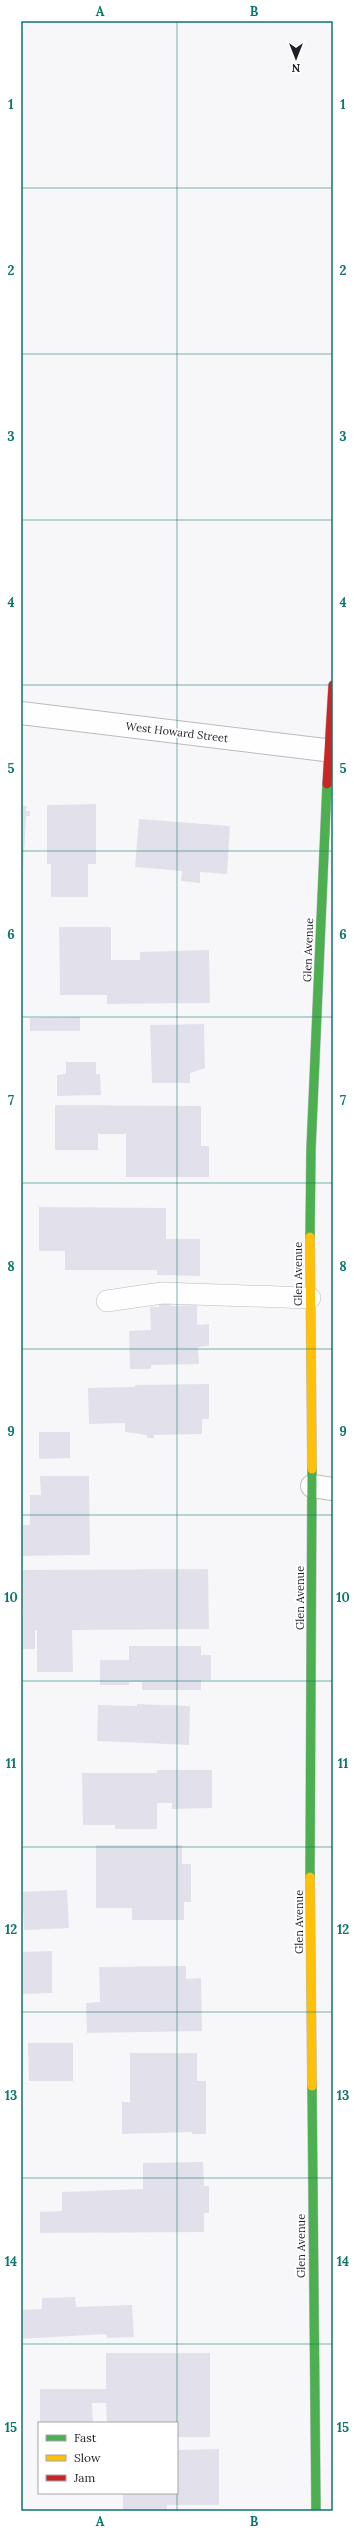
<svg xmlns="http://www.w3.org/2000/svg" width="354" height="2532" font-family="Lora,serif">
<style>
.building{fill:#e2e1eb}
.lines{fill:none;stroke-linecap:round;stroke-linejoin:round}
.lane-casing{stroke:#bbbac1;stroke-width:22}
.street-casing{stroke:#bbbac1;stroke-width:24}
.fast-casing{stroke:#bbbac1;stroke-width:10}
.slow-casing{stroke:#bbbac1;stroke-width:10}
.jam-casing{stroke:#bbbac1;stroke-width:10}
.lane{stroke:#fefefe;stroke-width:21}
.street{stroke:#fefefe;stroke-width:22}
.fast{stroke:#4caf50;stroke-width:9}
.slow{stroke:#ffc107;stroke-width:9}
.jam{stroke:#c62828;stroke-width:9}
.grid{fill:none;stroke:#0f766e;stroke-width:1;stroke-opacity:0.55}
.labels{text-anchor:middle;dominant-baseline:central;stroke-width:4;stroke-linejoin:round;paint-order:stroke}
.street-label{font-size:11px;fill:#201f28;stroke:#fff}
.neatline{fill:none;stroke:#0f766e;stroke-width:1.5}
.grid-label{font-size:13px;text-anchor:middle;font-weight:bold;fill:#0f766e}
</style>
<rect width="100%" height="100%" fill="#f7f7fa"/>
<path class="building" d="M96 804V864H88V897H51V864H47V805Z
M21 806H27L26 811H30V816H26L22 893Z
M139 819 230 826 227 874 200 872V883L181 881 182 871 135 867Z
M59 927H111V960H140V952L209 950 210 1003 107 1004V995H60Z
M80 1017V1031H30V1018Z
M204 1024 205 1068 190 1073V1083H152L150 1025Z
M66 1062H96V1074H100L101 1095 57 1096V1075L66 1074Z
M55 1105 201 1106V1146H209V1177H126V1134H98V1150H55Z
M39 1207 166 1208V1239H200V1276L157 1275V1270H65V1251H39Z
M159 1303H171V1306L197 1305V1325L209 1324V1346L198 1347 199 1364 151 1365V1369H130L129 1331 151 1330 150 1307H159Z
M209 1384V1419H202V1434L154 1435V1438H147V1435L125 1432V1423L89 1424 88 1388 135 1387V1385Z
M39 1432H70V1458L39 1459Z
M40 1476H89L90 1555 21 1556V1525H30V1495H41Z
M208 1569 209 1629 72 1630 73 1672H37V1630H35V1649H21V1570Z
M129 1646H201V1655H211V1680H201V1690H142V1682H129V1685H100V1660H129Z
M137 1704 190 1706 189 1745 97 1741 98 1705 137 1706Z
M157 1770H212V1808L172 1809V1803H157V1829H115V1825H83L82 1773H157Z
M96 1845H182V1864H191V1902H184V1920H132V1908H96Z
M67 1890 69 1928 24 1930 22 1892Z
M52 1951V1993L21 1994V1952Z
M186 1966V1979L201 1978 202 2031 87 2033 86 2003 100 2002 99 1967Z
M28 2043H73V2081H29Z
M130 2053H197V2081H206V2134H192V2132L122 2134V2102H130Z
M203 2162 204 2186H209V2213H204V2232L40 2233V2212L62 2211V2192L143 2189V2163Z
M75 2297 76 2307 132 2305 134 2337 107 2338 106 2334 21 2339V2310L42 2309V2298Z
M106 2353H210V2437H177V2423H107L106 2403H92L93 2423H40V2389H106Z
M219 2449V2505H167V2511H123V2493H177V2450Z"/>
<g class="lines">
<defs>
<path id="lane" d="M107 1301 162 1293 310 1298"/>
<path id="street" d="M21 713 333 751
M312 1486 333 1489"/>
<path id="fast" d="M310 1237 311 1149 327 784
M310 1877 312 1469
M312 2086 316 2511"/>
<path id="slow" d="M310 1237 312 1469
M310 1877 312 2086"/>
<path id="jam" d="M327 784 333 685"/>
</defs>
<use href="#lane" class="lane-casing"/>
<use href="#street" class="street-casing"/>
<use href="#fast" class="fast-casing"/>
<use href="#slow" class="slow-casing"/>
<use href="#jam" class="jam-casing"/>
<use href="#lane" class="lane"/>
<use href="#street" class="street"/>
<use href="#fast" class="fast"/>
<use href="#slow" class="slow"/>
<use href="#jam" class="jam"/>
</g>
<path class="grid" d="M177 21V2423M21 188H333M21 354H333M21 520H333M21 685H333M21 851H333M21 1017H333M21 1183H333M21 1349H333M21 1515H333M21 1681H333M21 1847H333M21 2012H333M21 2178H333M21 2344H333M177 2423V2493M177 2493V2511"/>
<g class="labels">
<g class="street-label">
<text transform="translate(177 732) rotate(7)">West Howard Street</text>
<text transform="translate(308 950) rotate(-88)">Glen Avenue</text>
<text transform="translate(298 1274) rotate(-90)">Glen Avenue</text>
<text transform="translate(300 1598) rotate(-90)">Glen Avenue</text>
<text transform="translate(299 1922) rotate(-90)">Glen Avenue</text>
<text transform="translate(301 2246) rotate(-90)">Glen Avenue</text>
</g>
</g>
<rect width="354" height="2532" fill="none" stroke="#ffffff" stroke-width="44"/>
<rect x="38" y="2422" width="140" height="72" fill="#ffffff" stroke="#a6a5a9"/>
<rect x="46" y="2435" width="20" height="6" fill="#4caf50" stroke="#a6a5a9"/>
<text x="74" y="2442" font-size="12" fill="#201f28">Fast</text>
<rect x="46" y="2455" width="20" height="6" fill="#ffc107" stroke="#a6a5a9"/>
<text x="74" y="2462" font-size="12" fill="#201f28">Slow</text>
<rect x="46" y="2475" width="20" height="6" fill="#c62828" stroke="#a6a5a9"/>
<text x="74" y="2482" font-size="12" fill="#201f28">Jam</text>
<g transform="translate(296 58) rotate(180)" stroke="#ffffff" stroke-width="3" paint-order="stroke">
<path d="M0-3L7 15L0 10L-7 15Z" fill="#201f28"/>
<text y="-6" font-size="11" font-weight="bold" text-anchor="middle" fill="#201f28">N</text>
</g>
<rect x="22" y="22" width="310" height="2488" class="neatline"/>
<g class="grid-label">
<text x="100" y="16">A</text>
<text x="254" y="16">B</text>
<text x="11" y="109">1</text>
<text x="343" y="109">1</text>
<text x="11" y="275">2</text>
<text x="343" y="275">2</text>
<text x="11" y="441">3</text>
<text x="343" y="441">3</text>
<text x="11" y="607">4</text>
<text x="343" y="607">4</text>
<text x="11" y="773">5</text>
<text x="343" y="773">5</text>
<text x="11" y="939">6</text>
<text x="343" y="939">6</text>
<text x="11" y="1105">7</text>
<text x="343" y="1105">7</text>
<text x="11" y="1271">8</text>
<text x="343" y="1271">8</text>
<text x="11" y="1436">9</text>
<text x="343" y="1436">9</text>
<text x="11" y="1602">10</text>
<text x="343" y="1602">10</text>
<text x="11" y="1768">11</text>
<text x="343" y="1768">11</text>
<text x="11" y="1934">12</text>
<text x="343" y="1934">12</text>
<text x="11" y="2100">13</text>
<text x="343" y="2100">13</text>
<text x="11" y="2266">14</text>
<text x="343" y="2266">14</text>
<text x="11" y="2432">15</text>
<text x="343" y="2432">15</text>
<text x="100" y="2526">A</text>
<text x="254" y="2526">B</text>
</g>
</svg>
